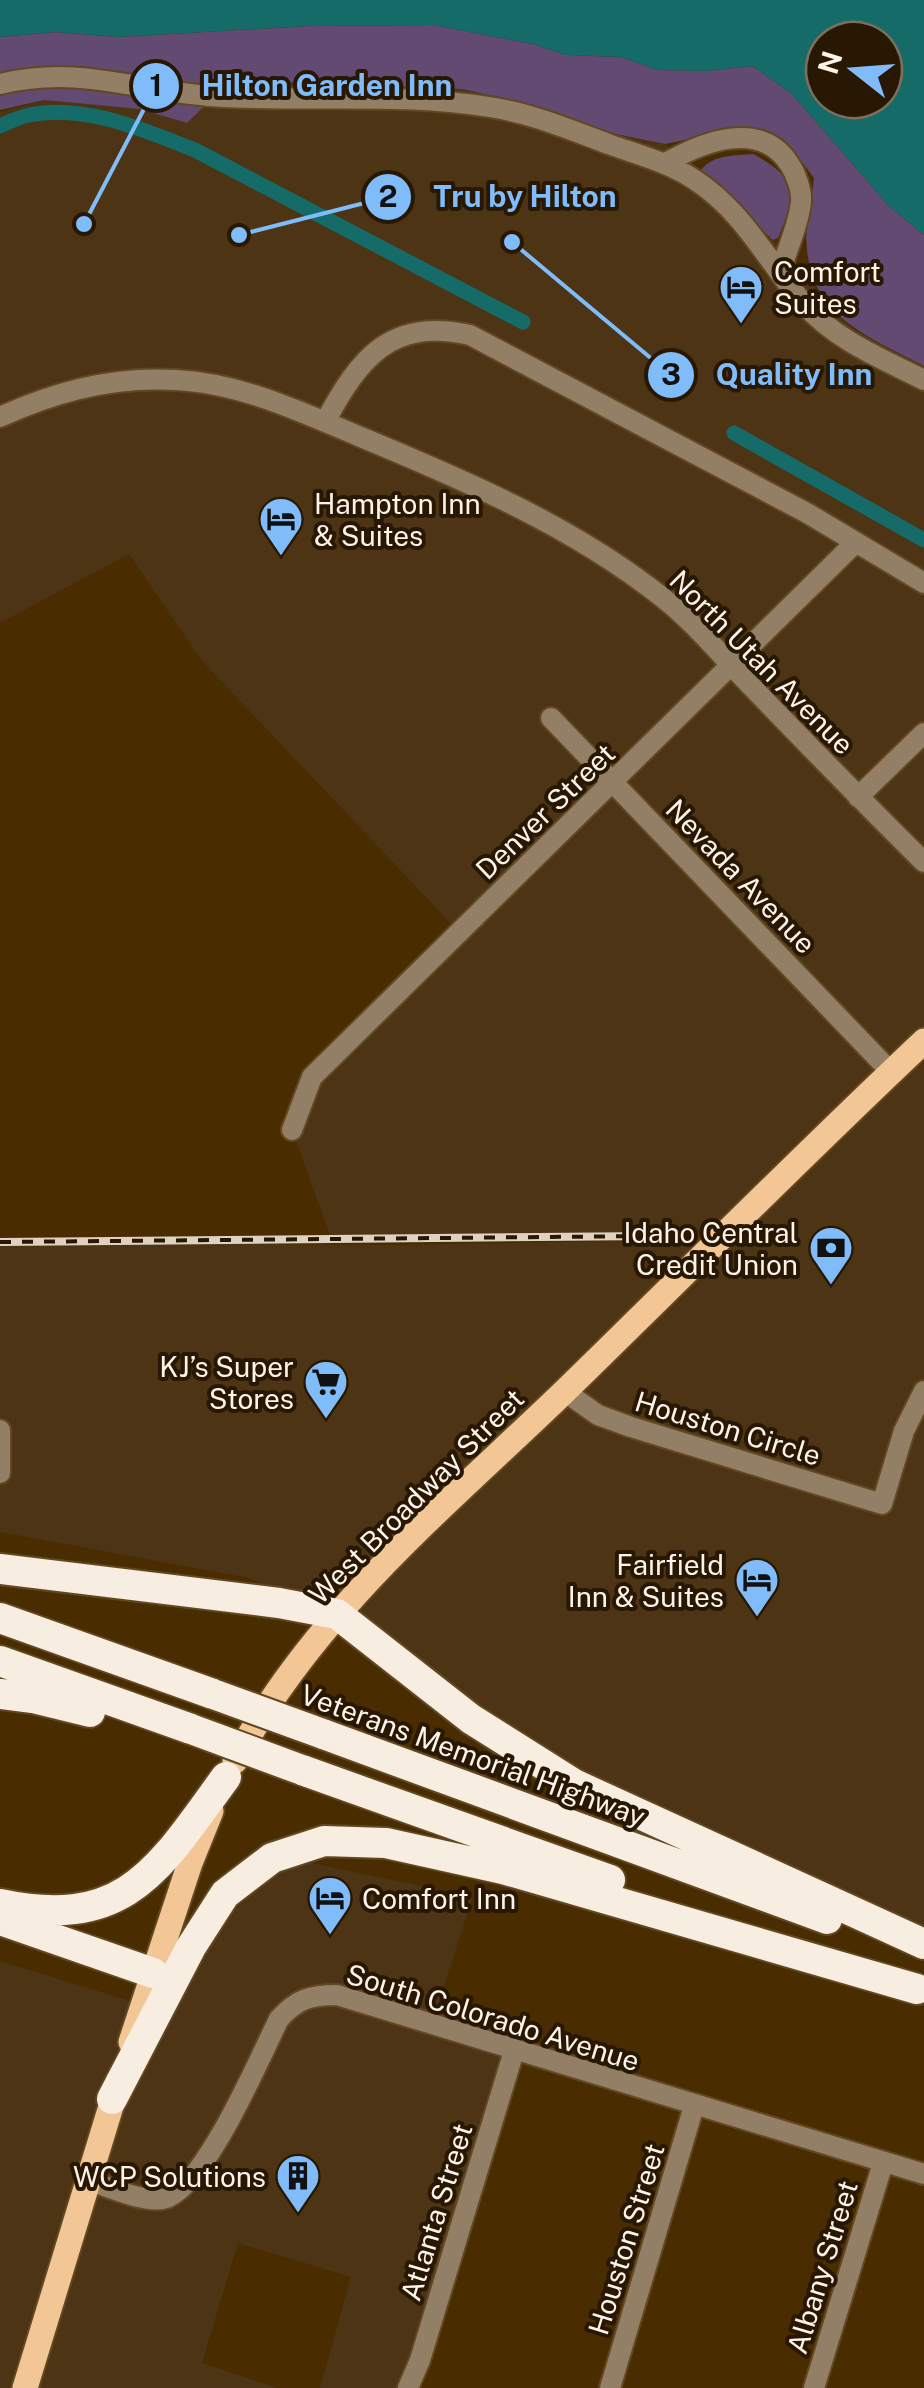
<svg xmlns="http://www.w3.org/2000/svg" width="924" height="2388" font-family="'Public Sans',sans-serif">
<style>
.built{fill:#4c3414}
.green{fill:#624a73}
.water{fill:#156b67;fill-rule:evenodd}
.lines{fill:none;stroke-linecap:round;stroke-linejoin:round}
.canal{stroke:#156b67;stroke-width:15}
.minor-casing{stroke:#624821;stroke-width:24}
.major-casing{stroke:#624821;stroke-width:29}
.highway-casing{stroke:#624821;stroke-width:34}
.minor{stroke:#937e66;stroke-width:20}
.major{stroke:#f3c795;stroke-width:25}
.highway{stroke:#f7ede1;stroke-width:30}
.rail-casing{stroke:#dfd2c2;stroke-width:8}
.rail{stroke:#281702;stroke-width:4;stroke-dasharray:11;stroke-linecap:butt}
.highway-bridge-casing{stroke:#624821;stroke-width:34;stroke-linecap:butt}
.highway-bridge{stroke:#f7ede1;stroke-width:30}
.labels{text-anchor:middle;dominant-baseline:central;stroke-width:8;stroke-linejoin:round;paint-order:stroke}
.poi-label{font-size:28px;fill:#fdf3e9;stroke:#281702;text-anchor:end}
.street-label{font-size:28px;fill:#fdf3e9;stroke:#281702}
.leader{fill:none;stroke:#81bcfa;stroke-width:4}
.callout-dot{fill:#81bcfa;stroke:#281702;stroke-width:4}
.mark-label{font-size:30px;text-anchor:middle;font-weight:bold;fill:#111}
.callout-label{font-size:30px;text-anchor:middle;font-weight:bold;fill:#81bcfa;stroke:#281702;stroke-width:8;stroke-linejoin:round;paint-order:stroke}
</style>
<rect width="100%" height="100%" fill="#492c00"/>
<path class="built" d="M284 82 462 89 498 97 601 131 665 144 701 170 759 224 814 285 830 308 854 329 924 366V1930L705 1846 305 1606 249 1578 0 1532V1242L393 1245 621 1241 708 1231 331 1238 292 1130 312 1077 459 932 202 661 129 554 0 623V112L44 100 139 109 187 123 227 84Z
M302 1861 473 1897 431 2025 514 2051 408 2388H320L351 2277 238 2243 202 2363 277 2388H0V1961L160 2010 227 1920 260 1882Z"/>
<path class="green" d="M433 25 533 44 566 55 621 57 658 70 706 71 753 66 792 94 888 205 924 235V366C870 337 813 318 807 249 804 227 812 200 814 178L790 146 761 132H724L665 144 601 131 498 97 462 89 284 82 227 84 187 123 139 109 44 100 0 110V37L56 32 118 37 310 26Z
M753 154C797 177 797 194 778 238L773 240 703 175 701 170C714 154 734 156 753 154Z"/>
<path class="water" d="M0 0H924V235L888 205 792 94 753 66 706 71 658 70 621 57 566 55 533 44 433 25 310 26 118 37 56 32 0 37ZM884 40V100H824V40Z"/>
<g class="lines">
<path class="canal" d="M0 126C9 122 19 117 29 115 84 103 146 131 195 150L523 322
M734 433 924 540"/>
<defs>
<path id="minor" d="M0 84C79 65 133 90 209 96 302 103 396 92 489 107 531 113 571 130 611 145 639 155 670 163 695 180 745 213 766 260 804 304 835 340 882 359 924 380
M664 164C702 142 761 118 790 165 796 174 802 191 801 202 799 224 787 249 781 270
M0 417C56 391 114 376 176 380 239 383 299 411 356 435 462 479 573 526 663 598 696 624 724 659 754 689 810 747 866 805 924 862
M325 422C359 359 390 317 470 335L807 513 924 583
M551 718 891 1072
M858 797 924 733
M292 1130 312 1077 856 542
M564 1391 598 1415 631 1427 882 1504 904 1431 924 1391
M0 1430V1473
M87 2180C109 2187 140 2202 163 2199 203 2192 260 2057 279 2019 297 1999 310 1995 337 1995L924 2174
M408 2388 420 2360 514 2051
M610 2388 694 2106
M814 2388 883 2163"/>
<path id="major" d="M235 1761C314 1612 447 1505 566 1390 685 1274 803 1155 924 1041
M131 2042 190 1863 211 1811
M25 2388 119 2080"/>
<path id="highway" d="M0 1569 279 1603 337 1614 471 1719 574 1784 924 1944
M0 1618 213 1694
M0 1661 191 1729
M0 1694 33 1698 90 1712
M323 1734 827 1919
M302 1770 610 1880
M0 1904C127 1931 159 1868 226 1777
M0 1920 153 1973
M112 2099 191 1947 225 1894 272 1858 324 1841 386 1843 503 1869 917 1989"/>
</defs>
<use href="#minor" class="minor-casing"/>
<use href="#major" class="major-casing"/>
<use href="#highway" class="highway-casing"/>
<use href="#minor" class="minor"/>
<use href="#major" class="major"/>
<use href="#highway" class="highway"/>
<defs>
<path id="rail" d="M0 1242 656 1236"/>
</defs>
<use href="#rail" class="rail-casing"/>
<use href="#rail" class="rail"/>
<defs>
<path id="highway-bridge" d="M213 1694 323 1734
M191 1729 302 1770"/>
</defs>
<use href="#highway-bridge" class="highway-bridge-casing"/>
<use href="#highway-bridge" class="highway-bridge"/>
</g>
<defs>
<symbol id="hotel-pin" viewBox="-11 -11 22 30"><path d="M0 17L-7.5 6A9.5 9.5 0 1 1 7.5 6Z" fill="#81bcfa" stroke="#281702"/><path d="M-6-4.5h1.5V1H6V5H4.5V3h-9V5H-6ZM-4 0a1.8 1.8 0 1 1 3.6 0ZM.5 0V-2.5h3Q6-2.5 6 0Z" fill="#111"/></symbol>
<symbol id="bank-pin" viewBox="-11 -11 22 30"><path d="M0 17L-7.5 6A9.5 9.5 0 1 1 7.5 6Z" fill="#81bcfa" stroke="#281702"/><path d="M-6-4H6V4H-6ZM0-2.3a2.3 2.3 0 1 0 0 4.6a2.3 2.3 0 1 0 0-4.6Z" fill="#111"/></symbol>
<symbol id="supermarket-pin" viewBox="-11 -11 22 30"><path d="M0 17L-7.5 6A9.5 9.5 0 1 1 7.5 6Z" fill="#81bcfa" stroke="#281702"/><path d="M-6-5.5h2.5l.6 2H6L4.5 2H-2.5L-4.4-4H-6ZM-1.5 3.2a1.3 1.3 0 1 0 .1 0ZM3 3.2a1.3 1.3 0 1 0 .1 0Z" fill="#111"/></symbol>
<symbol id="building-pin" viewBox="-11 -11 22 30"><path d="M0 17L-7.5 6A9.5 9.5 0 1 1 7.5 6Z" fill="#81bcfa" stroke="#281702"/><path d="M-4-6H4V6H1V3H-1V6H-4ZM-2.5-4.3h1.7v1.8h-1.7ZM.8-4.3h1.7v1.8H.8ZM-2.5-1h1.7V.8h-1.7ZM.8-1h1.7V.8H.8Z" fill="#111"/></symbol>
</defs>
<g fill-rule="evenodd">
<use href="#hotel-pin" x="716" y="262" width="50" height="68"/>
<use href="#hotel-pin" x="256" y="494" width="50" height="68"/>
<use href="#bank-pin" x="806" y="1223" width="50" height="68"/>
<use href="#supermarket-pin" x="301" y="1357" width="50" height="68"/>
<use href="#hotel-pin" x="732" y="1555" width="50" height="68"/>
<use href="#hotel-pin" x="305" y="1873" width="50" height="68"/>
<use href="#building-pin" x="273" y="2151" width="50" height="68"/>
</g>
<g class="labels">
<g class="poi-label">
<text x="774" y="271" text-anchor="start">Comfort<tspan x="774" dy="32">Suites</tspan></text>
<text x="314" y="503" text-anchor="start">Hampton Inn<tspan x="314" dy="32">&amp; Suites</tspan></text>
<text x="798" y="1232">Idaho Central<tspan x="798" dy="32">Credit Union</tspan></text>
<text x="294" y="1366">KJ’s Super<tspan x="294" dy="32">Stores</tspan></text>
<text x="724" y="1564">Fairfield<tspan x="724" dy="32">Inn &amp; Suites</tspan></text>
<text x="362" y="1898" text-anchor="start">Comfort Inn</text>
<text x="266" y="2176">WCP Solutions</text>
</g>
<g class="street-label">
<text transform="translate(762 662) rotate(45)">North Utah Avenue</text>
<text transform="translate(545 811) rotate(-44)">Denver Street</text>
<text transform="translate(741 876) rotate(46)">Nevada Avenue</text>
<text transform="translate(728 1428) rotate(17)">Houston Circle</text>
<text transform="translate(416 1496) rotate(-45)">West Broadway Street</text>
<text transform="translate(473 1755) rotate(20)">Veterans Memorial Highway</text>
<text transform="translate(493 2017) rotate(17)">South Colorado Avenue</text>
<text transform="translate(436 2212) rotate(-73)">Atlanta Street</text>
<text transform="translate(626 2239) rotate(-73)">Houston Street</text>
<text transform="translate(822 2267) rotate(-73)">Albany Street</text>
</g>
</g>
<path class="leader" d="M84 224L156 86M239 235L388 197M512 242L671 375"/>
<g class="callout-dot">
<circle cx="84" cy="224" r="10"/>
<circle cx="239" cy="235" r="10"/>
<circle cx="512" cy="242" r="10"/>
<circle cx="156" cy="86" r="25"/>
<circle cx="388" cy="197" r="25"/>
<circle cx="671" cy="375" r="25"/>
</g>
<g class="mark-label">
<text x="156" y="96">1</text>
<text x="388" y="207">2</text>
<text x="671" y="385">3</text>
</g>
<g class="callout-label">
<text x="327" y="96">Hilton Garden Inn</text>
<text x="525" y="207">Tru by Hilton</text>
<text x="794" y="385">Quality Inn</text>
</g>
<g transform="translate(854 70) rotate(287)"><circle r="48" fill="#281702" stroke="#7d6f5e" stroke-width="2.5"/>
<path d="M0-8L18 38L0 25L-18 38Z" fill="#81bcfa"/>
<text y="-15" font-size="28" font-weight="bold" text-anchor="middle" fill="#fdf3e9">N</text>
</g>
</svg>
